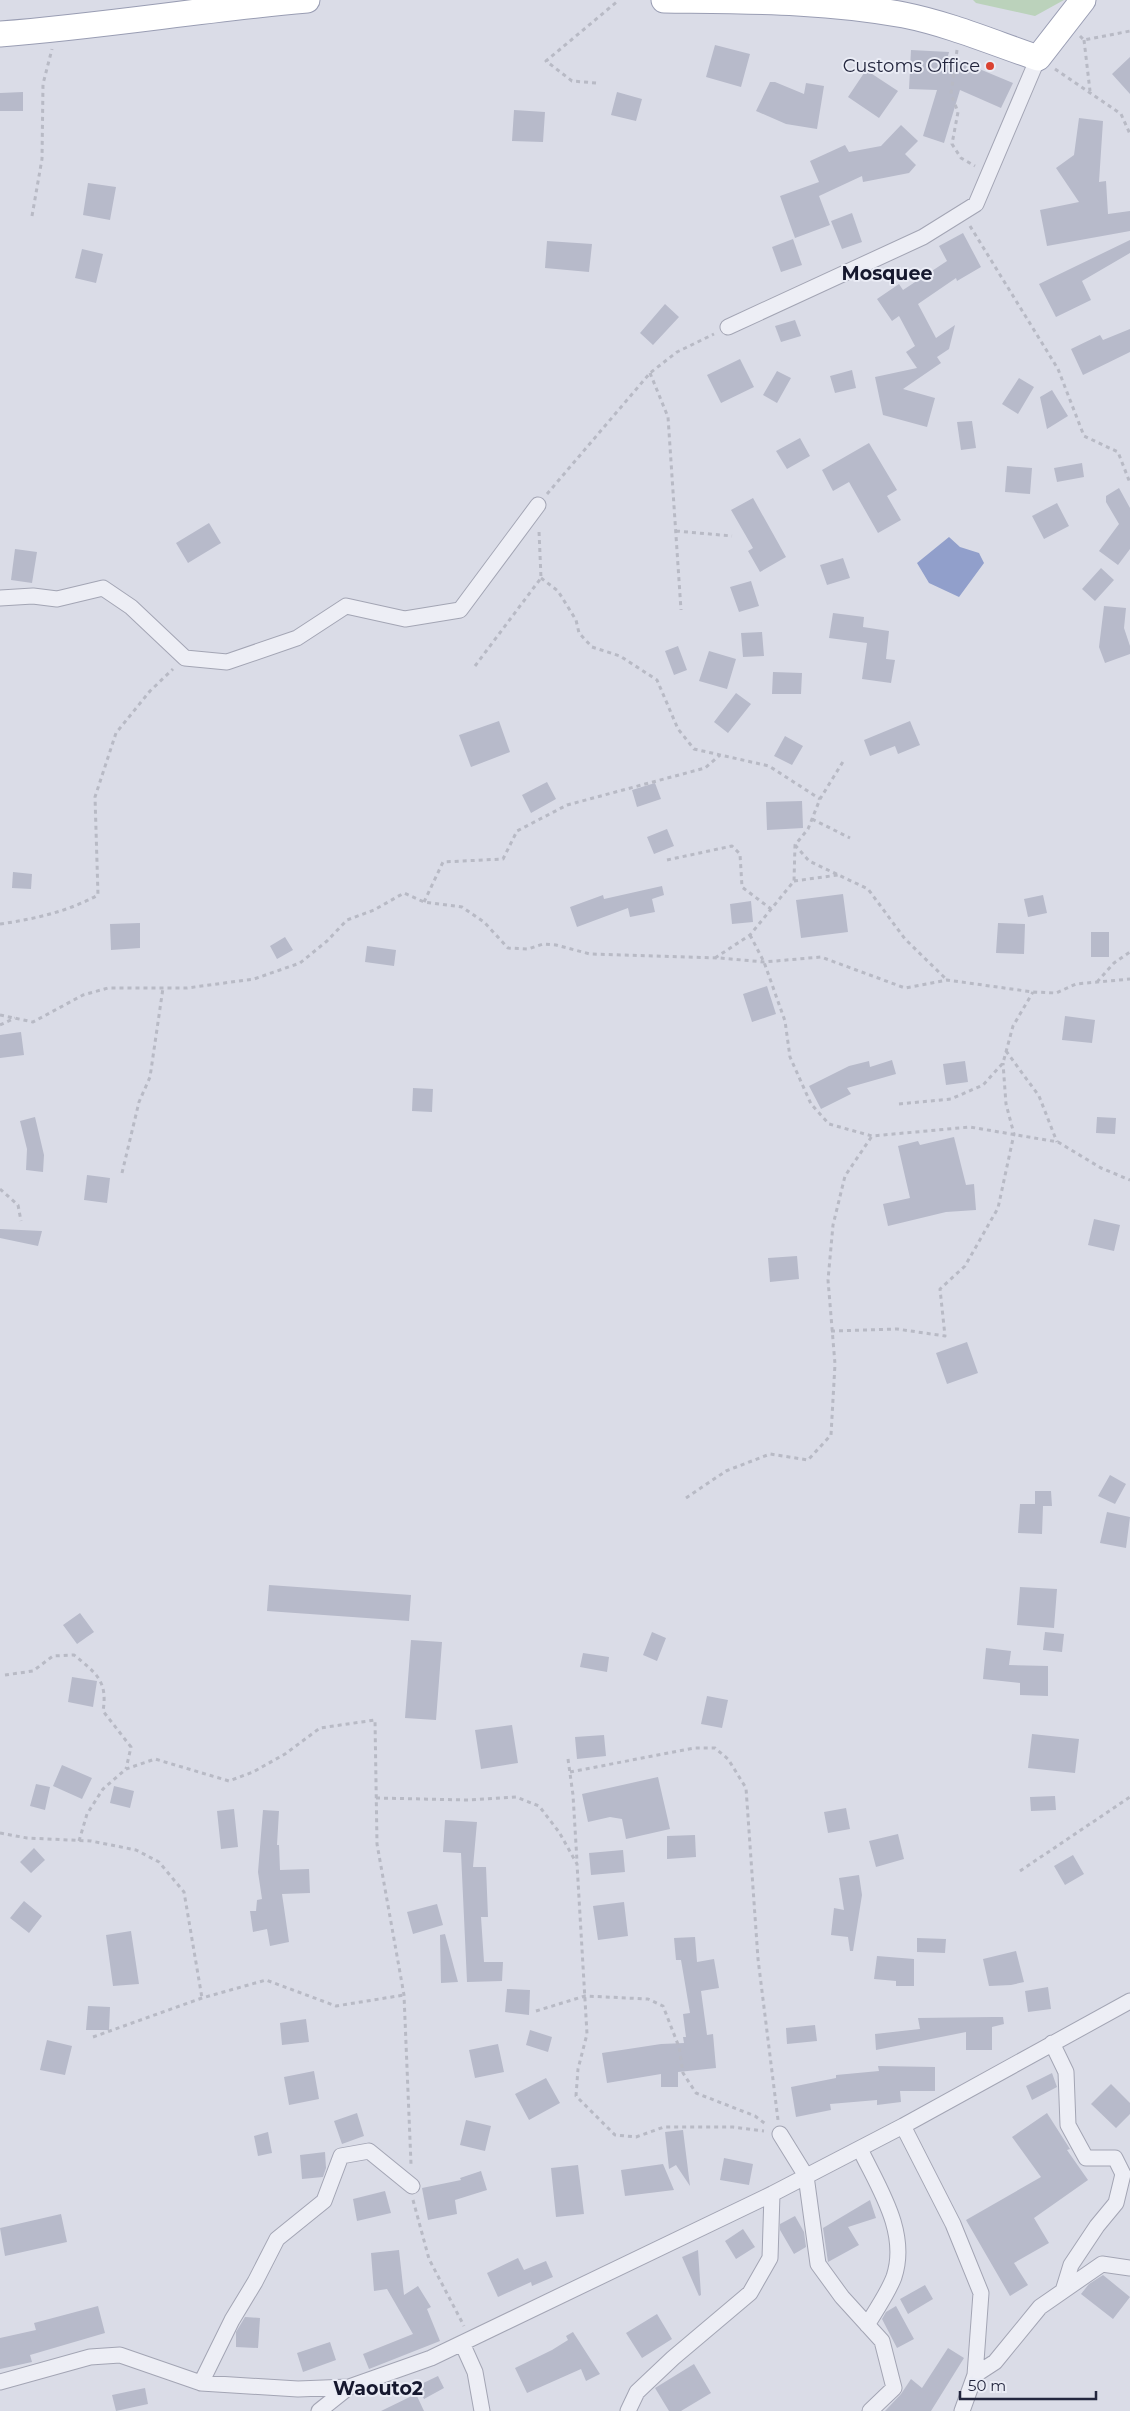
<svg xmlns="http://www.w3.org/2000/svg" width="1130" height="2411" font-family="Montserrat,sans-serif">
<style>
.green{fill:#bbd2bb}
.water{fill:#919fcb}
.building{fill:#b7baca}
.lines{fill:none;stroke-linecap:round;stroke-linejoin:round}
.street-casing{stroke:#a3a5b4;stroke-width:17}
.primary-casing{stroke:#999db3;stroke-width:27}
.path{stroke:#b8bac5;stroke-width:3;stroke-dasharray:4 4;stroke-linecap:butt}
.street{stroke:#edeef5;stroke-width:15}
.primary{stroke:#fff;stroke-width:25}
.poi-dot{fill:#da4231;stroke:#eaecf5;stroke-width:2}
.labels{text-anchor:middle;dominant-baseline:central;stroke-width:4;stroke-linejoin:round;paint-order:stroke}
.poi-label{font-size:18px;fill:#23263e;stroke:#eaecf5;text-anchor:end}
.neighbourhood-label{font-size:19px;font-weight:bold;fill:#16182e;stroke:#eaecf5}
</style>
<rect width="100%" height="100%" fill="#dadce7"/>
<path class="green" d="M973 0H1064L1035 16 976 3Z"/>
<path class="water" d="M949 537 960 547 979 553 984 563 959 597 929 583 917 563Z"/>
<path class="building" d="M715 45 750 54 741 87 706 77Z
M911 50 949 52 948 56 1013 83 1001 108 960 90 944 143 923 136 937 90 909 89Z
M1130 57V94L1112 74Z
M866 70 898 91 879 118 848 97Z
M770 82H775L804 94 806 83 824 86 817 129 786 124 756 111Z
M23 92V111H0V93Z
M617 92 642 99 636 121 611 115Z
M514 110 545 112 543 142 512 141Z
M1079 118 1103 121 1099 182 1106 181 1108 214 1130 211V231L1047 246 1040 210 1079 202 1056 168 1074 155Z
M901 125 918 141 905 154 916 165 909 173 863 182 862 176 819 196 830 225 795 238 780 196 819 182 810 161 845 145 849 152 881 146Z
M88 183 116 187 110 220 83 215Z
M852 213 862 242 842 249 831 221Z
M963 233 981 267 957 281 956 278 918 304 936 338 955 325 949 349 937 357 941 363 903 389 935 398 927 427 883 415 875 377 917 368 906 352 915 346 899 316 892 321 877 299 899 284 903 290 947 261 939 246Z
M793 239 802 265 781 272 772 247Z
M1130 240V253L1082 281 1091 300 1056 317 1039 284Z
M547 241 592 244 589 272 545 268Z
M82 249 103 254 96 283 75 278Z
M665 304 679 317 653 345 640 333Z
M795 320 801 336 781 342 775 326Z
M1130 329V352L1083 375 1071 349 1100 335 1103 340Z
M740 359 754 387 721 403 707 375Z
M852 370 856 388 835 393 830 376Z
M777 371 791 378 777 403 763 395Z
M1019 378 1034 387 1018 414 1002 404Z
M1052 390 1068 416 1047 429 1040 397Z
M972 421 976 448 961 450 957 422Z
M800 438 810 456 787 469 776 451Z
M869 443 897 490 887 496 901 520 878 533 849 482 833 491 822 470Z
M1082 463 1084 477 1057 482 1054 468Z
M1007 466 1032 468 1030 494 1005 492Z
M1119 488 1130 508V549L1118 565 1099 551 1119 524 1106 502V496Z
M753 498 786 557 760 572 748 551 753 548 731 510Z
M1057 503 1069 526 1044 539 1032 516Z
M209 523 221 543 188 563 176 543Z
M15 549 37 552 32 583 11 580Z
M843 558 850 578 827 585 820 565Z
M1101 568 1114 580 1095 601 1082 589Z
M751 581 759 606 739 612 730 587Z
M1104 606 1126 608 1124 628 1130 646V654L1105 663 1099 647Z
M833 613 864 617 863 627 889 631 886 659 895 660 891 683 862 679 867 643 829 638Z
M762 632 764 656 743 657 741 633Z
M678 646 687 670 674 675 665 651Z
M709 651 736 659 727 689 699 681Z
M773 672 802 673 801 694H772Z
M736 693 751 704 728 733 714 722Z
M499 721 510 752 471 767 459 735Z
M910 721 920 745 898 754 895 746 870 756 864 740Z
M785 736 803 746 792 765 774 756Z
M547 782 556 799 531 813 522 795Z
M655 783 661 799 637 807 632 790Z
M802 801 803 828 767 830 766 802Z
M667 829 674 846 654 854 647 837Z
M13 872 32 874 31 889 12 888Z
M662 886 664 895 652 899 655 912 630 917 628 908 577 927 570 907 603 895 604 899Z
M843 894 848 932 801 938 796 900Z
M1043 895 1047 913 1028 917 1024 899Z
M751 901 753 922 732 924 730 904Z
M140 923V948L111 950 110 924Z
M998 923 1025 924 1024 954 996 953Z
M1091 932H1109V957H1091Z
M285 937 293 950 277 959 270 946Z
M367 946 396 950 394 966 365 962Z
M767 986 776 1014 752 1022 743 994Z
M1065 1016 1095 1020 1092 1043 1062 1040Z
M21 1032 24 1055 0 1058V1035Z
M892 1060 896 1074 847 1088 851 1094 821 1109 809 1086 849 1066 869 1061 870 1067Z
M965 1061 968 1082 946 1085 943 1064Z
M413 1088 433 1089 432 1112 412 1111Z
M35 1117 44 1155 43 1172 26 1170 27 1149 20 1121Z
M1097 1117 1116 1118 1115 1134 1096 1133Z
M954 1137 966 1185 974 1184 976 1210 946 1212 888 1226 883 1204 910 1198 898 1146 918 1141 920 1145Z
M87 1175 110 1178 107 1203 84 1200Z
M1094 1219 1120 1225 1114 1251 1088 1245Z
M0 1229 42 1231 38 1246 0 1238Z
M797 1256 799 1279 770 1282 768 1258Z
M967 1342 978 1373 947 1384 936 1353Z
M1110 1475 1126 1484 1115 1504 1098 1496Z
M1035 1491H1051L1052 1506H1043L1042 1534 1018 1533 1020 1504H1035Z
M1107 1512 1130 1517 1126 1548 1100 1543Z
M269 1585 411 1595 409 1621 267 1611Z
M1020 1587 1057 1589 1054 1628 1017 1625Z
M80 1613 94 1632 77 1644 63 1625Z
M652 1632 666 1638 657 1661 643 1655Z
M1045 1632 1064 1634 1062 1652 1043 1650Z
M411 1640 442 1642 436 1720 405 1718Z
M986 1648 1011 1651 1009 1665 1048 1666V1696L1020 1695V1683L983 1679Z
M583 1653 609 1657 607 1672 580 1667Z
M72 1677 97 1681 93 1707 68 1702Z
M707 1696 728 1700 722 1728 701 1724Z
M512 1725 518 1763 481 1769 475 1730Z
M1032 1734 1079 1739 1075 1773 1028 1768Z
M604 1735 606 1756 577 1759 575 1737Z
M62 1765 92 1778 82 1799 53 1786Z
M658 1777 670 1829 626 1839 622 1819 610 1817 588 1822 582 1794Z
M36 1784 50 1787 45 1810 30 1806Z
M114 1786 134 1791 130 1808 110 1803Z
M1055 1796 1056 1810 1031 1811 1030 1797Z
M846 1808 850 1829 828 1833 824 1812Z
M234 1809 238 1847 221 1849 217 1811Z
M263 1810 279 1811 277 1845H279L280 1870 309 1869 310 1893 282 1894 289 1942 270 1946 267 1929 253 1932 250 1911H256L257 1900 262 1899 258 1872Z
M445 1820 477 1822 473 1867H486L488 1917H481L484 1962H503L502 1981 467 1982 461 1853 443 1852Z
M898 1834 904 1859 876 1867 869 1841Z
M695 1835 696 1857 667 1859V1836Z
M34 1848 45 1860 31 1873 20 1862Z
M623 1850 625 1872 591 1875 589 1853Z
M1073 1855 1084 1874 1065 1885 1054 1866Z
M859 1875 862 1895 853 1951H850L848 1937 831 1935 834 1908 844 1910 839 1878Z
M24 1901 42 1916 29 1933 10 1918Z
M624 1902 628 1936 598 1940 593 1906Z
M437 1904 443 1925 413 1934 407 1912Z
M131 1931 139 1984 113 1986 106 1935Z
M445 1934 458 1982 441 1983 440 1935Z
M695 1937 697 1962 714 1959 719 1988 701 1991 707 2035 713 2034 716 2068 678 2072V2087H661V2074L607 2083 602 2053 661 2044 684 2043 683 2037H686L683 2014 690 2013 681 1960H676L674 1938Z
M917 1938 946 1939 945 1953 917 1952Z
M1016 1951 1024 1982 1011 1985 989 1986 983 1959Z
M877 1956 914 1959V1986H896V1981L874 1979Z
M1048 1987 1051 2009 1028 2012 1025 1991Z
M507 1989 530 1990 529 2015 505 2012Z
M88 2006 110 2007 109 2030H86Z
M992 2017H1003L1004 2024 992 2027V2050H966V2032L876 2050 875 2034 920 2029 918 2018Z
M306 2019 309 2042 282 2045 280 2023Z
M815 2025 817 2041 787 2044 786 2028Z
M530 2030 552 2037 548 2052 526 2045Z
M47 2040 72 2046 65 2075 40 2070Z
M498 2044 504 2072 475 2078 469 2050Z
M878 2066 935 2067V2091H900L901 2102 877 2105V2100L830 2104 831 2110 796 2117 791 2087 836 2078V2075L879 2071Z
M314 2071 319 2099 289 2105 284 2077Z
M1052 2073 1057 2087 1032 2100 1026 2086Z
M546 2078 560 2103 529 2120 515 2094Z
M1111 2084 1130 2103V2114L1116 2128 1091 2104Z
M357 2113 364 2136 342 2144 334 2121Z
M1047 2113 1070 2149 1067 2150 1088 2180 1034 2218 1049 2243 1014 2263 1028 2285 1010 2296 966 2220 1041 2177 1012 2137Z
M466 2120 491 2126 485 2151 460 2145Z
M683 2130 690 2186 676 2165 669 2169 665 2132Z
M268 2132 272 2153 258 2156 254 2136Z
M325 2152 326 2168 323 2177 302 2179 300 2155Z
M724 2158 753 2164 749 2185 720 2180Z
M663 2164 674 2190 625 2196 621 2170Z
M578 2165 584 2214 556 2217 551 2168Z
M481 2171 487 2190 455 2200 457 2214 428 2220 422 2188 461 2180 460 2178Z
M385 2191 391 2213 357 2221 353 2199Z
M870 2200 876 2218 848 2227 859 2245 828 2262 823 2228Z
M61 2214 67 2242 5 2256 0 2228Z
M795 2216 804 2232 806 2247 794 2254 780 2230V2224Z
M743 2229 755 2247 736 2259 725 2241Z
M399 2250 404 2295 418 2286 431 2307 427 2309 440 2341 369 2369 363 2354 413 2334 387 2289 374 2291 371 2253Z
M698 2250 701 2295 699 2296 682 2257Z
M518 2258 524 2270 546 2261 553 2277 532 2286 531 2282 498 2297 487 2273Z
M1103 2275 1130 2297 1113 2319 1081 2294 1089 2284Z
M925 2285 933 2299 908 2314 900 2299Z
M98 2306 105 2333 30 2355 32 2362 0 2369V2338L36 2330 34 2323Z
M896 2306 914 2339 897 2348 882 2319 886 2312Z
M657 2314 672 2339 642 2358 626 2333Z
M245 2317 260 2318 258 2348 236 2347V2332Z
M573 2332 600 2374 586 2381 581 2369 527 2393 515 2368 552 2350 568 2340 566 2336Z
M330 2342 336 2360 303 2372 297 2353Z
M948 2348 964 2358 931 2411H885L901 2394 911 2379 922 2388Z
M694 2364 711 2393 681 2411H669L655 2388Z
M438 2376 444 2388 424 2399 417 2386Z
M145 2388 148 2404 116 2411 112 2395Z
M416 2394 424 2411H381Z"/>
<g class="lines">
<defs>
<path id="street" d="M728 327 923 237 976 204 1038 58
M0 598 33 596 57 599 103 588 131 607 185 658 227 662 297 638 346 606 405 619 460 610 538 505
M1052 2043 1066 2072 1068 2125 1086 2158H1115L1123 2174 1116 2203 1097 2226 1071 2265 1063 2291
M903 2126 953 2224 981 2293 975 2375 962 2411
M780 2134 806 2176 818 2264 842 2297 882 2341 894 2388 870 2411
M860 2149C878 2187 909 2232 894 2277 888 2293 876 2310 867 2325
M462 2343 475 2372 482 2411
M975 2375 995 2362 1040 2307 1102 2264 1130 2268
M0 2382 90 2357 120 2355 201 2383 298 2389 349 2387 431 2358 772 2194 903 2126 1130 2001
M201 2383 232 2320 255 2282 277 2239 324 2201 341 2156 369 2151 412 2186
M319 2411 349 2387
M628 2411 637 2392 673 2358 750 2293 770 2258 772 2194"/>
<path id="primary" d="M664 0C745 1 824 0 904 15 949 24 994 43 1038 58L1083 0
M0 34C103 26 204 9 307 0"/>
</defs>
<use href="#street" class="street-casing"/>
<use href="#primary" class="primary-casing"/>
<path class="path" d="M1080 36 1084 40 1130 31
M1084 40 1090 91
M957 50 951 94 958 112 952 144 961 158 975 166
M1055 69 1121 114 1130 134
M596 83 572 81 546 61 619 0
M32 216 42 159 43 84 52 49
M970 226 1058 369 1084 436 1118 452 1130 483
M650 373 668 417 681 610
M547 494 650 373 677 352 714 334
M676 531 732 536
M541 578 558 591 576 620 579 633 592 647 620 656 657 680 678 729 694 749 769 766 820 799
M475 666 541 578 539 531
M812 819 850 838
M795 845 809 861 868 889 905 939 946 979
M667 860 732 846 740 854 742 887 771 909
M794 881 838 875
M424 902 443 862 503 859 517 831 567 805 705 768 720 755
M0 924C34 919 67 912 98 895L95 797 116 733 150 691 173 669
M750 935 764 962 785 1021 790 1057 811 1104 829 1124 872 1136 970 1127 1058 1142 1101 1168 1130 1180
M715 958 750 935 794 881 795 845 808 829 820 799 844 760
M1097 982 1114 963 1130 952
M0 1015 33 1022 83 995 108 988H187L254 979 300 963 327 941 347 920 374 910 404 893 424 902 462 907 484 922 508 948 528 949 543 944 556 945 590 954 720 958 764 962 821 957 905 988 947 980 1033 992 1056 993 1076 984 1130 979
M0 1025 15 1018
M1006 1051 1039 1096 1057 1142
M899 1104 951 1099 983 1085 1003 1063 1013 1026 1033 992
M122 1173 139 1102 150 1077 163 988
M0 1189 18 1205 21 1221
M831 1331 897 1329 945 1336 940 1289 965 1266 998 1208 1014 1134 1006 1104 1003 1063
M686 1498 726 1471 770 1454 808 1460 831 1435 835 1364 828 1280 833 1225 845 1176 872 1136
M5 1675 33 1671 53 1656 74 1655C96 1673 108 1681 103 1711L131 1747 126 1769
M568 1759 573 1795 577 1861
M570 1772 694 1748H715L728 1759 746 1788 758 1959 778 2120
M376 1798 468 1800 516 1797 539 1806 559 1832 577 1864 587 2034 578 2069 576 2096 615 2135 636 2137 664 2127H733L764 2131
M0 1833 27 1838 91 1841 136 1850 159 1862 184 1892 202 1998
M79 1841 87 1814 103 1789 126 1769 155 1759 229 1781 253 1772 285 1754 320 1728 375 1720 377 1844 404 1995 411 2164
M1020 1871 1130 1797
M536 2011 585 1996 648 1999 663 2006 679 2047 683 2073 696 2093 755 2116 767 2125
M93 2037 202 1998 266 1980 336 2006 404 1995
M413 2200 429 2259 464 2326"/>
<use href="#street" class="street"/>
<use href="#primary" class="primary"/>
</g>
<circle class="poi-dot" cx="990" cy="66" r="5"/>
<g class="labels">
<g class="poi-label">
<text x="980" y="66">Customs Office</text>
</g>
<g class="neighbourhood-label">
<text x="887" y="273">Mosquee</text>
<text x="378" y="2388">Waouto2</text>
</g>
</g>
<path d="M960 2391v8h136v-8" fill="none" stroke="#23263e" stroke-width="2.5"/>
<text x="968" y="2391" font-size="15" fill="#23263e" stroke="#eaecf5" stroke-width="4" paint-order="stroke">50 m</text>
</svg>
